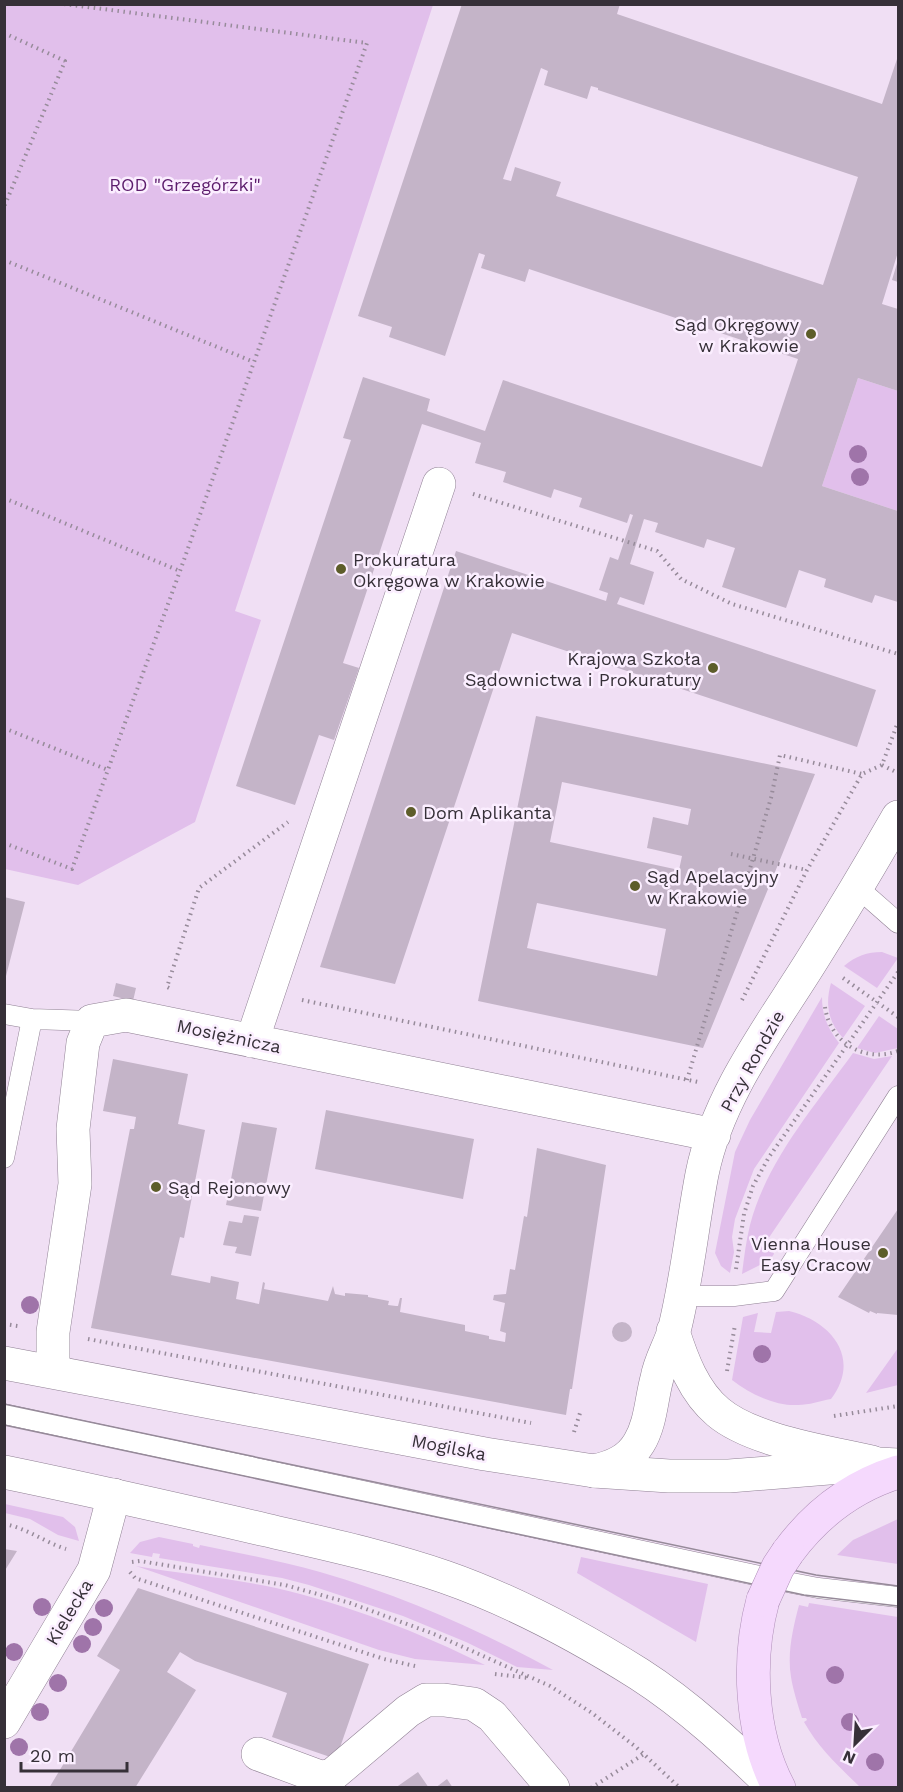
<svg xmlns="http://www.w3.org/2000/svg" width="903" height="1792" font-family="'Work Sans',sans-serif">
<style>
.green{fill:#e1bfeb}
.building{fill:#c4b4c8;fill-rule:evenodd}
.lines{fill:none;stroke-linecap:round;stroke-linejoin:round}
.lane-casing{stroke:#908194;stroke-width:21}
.street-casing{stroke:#908194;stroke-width:34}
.secondary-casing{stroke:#908194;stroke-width:34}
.primary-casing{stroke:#ae8eb7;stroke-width:34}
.path{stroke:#978b9a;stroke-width:4;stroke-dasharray:1.5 4.5;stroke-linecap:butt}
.lane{stroke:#fff;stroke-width:20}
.street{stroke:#fff;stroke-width:33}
.secondary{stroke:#fff;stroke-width:33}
.primary{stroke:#f5d9fd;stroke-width:33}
.tram{stroke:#968a99;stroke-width:1.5}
.primary-bridge-casing{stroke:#ae8eb7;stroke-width:34;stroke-linecap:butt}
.primary-bridge{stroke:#f5d9fd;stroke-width:33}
.tree{fill:#9f74a9}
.poi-dot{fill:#5d5d2a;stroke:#fbeeff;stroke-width:2}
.labels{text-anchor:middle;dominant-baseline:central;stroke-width:5;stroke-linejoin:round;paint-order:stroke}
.park-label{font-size:18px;fill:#5c1c6c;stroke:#fbeeff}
.poi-label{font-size:18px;fill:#363038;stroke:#fbeeff;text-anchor:start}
.street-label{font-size:18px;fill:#363038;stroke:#fbeeff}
</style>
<rect width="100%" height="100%" fill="#f0dff4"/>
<path class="green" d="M5 4 433 5 235 611 261 620 195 822 78 885 5 869Z
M858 378 898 391V511L822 486Z
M882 952 898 958 877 988 844 966C856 956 867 952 882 952Z
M831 983 865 1006 843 1038C828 1022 825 1004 831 983Z
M822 997C822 1016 828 1029 839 1043L754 1169 735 1219 732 1237 734 1252 730 1273 721 1266 715 1253 735 1152 750 1120Z
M879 1016 898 1029V1048L875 1053 857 1048Z
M853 1053 874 1059 892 1056 768 1239 774 1254 765 1266 760 1265 742 1274C744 1258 746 1241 750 1225 767 1160 815 1106 853 1053Z
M789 1311C831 1321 862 1358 831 1399 820 1401 809 1405 798 1405 775 1406 750 1394 732 1380L743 1317 758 1313 754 1332 771 1333 776 1312Z
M898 1348V1385L866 1393Z
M5 1504 63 1517 75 1527 79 1541 58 1535 30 1519 5 1513Z
M898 1519V1564L837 1555 853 1540Z
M159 1537 193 1544V1546L199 1548 200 1545C240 1553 280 1561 320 1572 403 1596 477 1629 553 1670L517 1667 466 1642 403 1616 309 1585 282 1578 159 1558 160 1554 153 1553 152 1557 130 1553 140 1542Z
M581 1557 708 1584 696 1642 577 1573Z
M136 1566C182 1574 230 1578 276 1588 348 1605 419 1632 485 1665L415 1659 379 1650Z
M809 1603 898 1617V1787H860C839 1767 818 1747 804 1722L807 1720 806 1718H802C798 1705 793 1690 791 1677 787 1653 793 1628 799 1605L808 1607Z"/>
<path class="building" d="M462 4H620L617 14 882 104 898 56V252L882 304 898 309V391L858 378 822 486 898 511V602L875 595 872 603 824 587 826 579 799 570 786 608 722 587 735 548 707 539 704 548 655 532 658 523 644 519 630 564 654 572 644 605 620 597 617 604 876 690 857 747 512 633 395 984 320 967 456 551 606 601 608 593 599 590 610 557 618 560 633 515 630 514 627 523 579 507 582 498 554 489 551 498 503 482 506 472 475 463 481 443 422 424 343 663 359 668 334 740 319 735 295 805 236 786 351 440 343 438 363 377 430 399 427 411 485 431 503 380 762 467 798 359 529 269 525 282 481 268 485 255 479 253 445 356 389 337 392 327 358 316ZM541 68 548 71 544 85 587 99 591 86 598 88V90L858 177 823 285 556 196 561 182 515 167 511 181 503 179Z
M898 260V282L892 280Z
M536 716 815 774 703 1048 478 1001ZM562 782 691 809 688 825 653 817 647 848 682 856 679 870 550 842ZM537 903 666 929 657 976 527 948Z
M4 897 25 902 5 980H4Z
M116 983 136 988 133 1001 113 996Z
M113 1059 188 1074 178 1124 205 1130 184 1238 180 1237 171 1275 210 1283 211 1276 239 1282 236 1299 259 1304 263 1282 265 1283 264 1289 328 1301 333 1286 335 1294 345 1296V1293L368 1295V1297L389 1301 388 1305 396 1306H398L400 1298H402L400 1312 465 1325V1331L489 1336V1339L505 1342 506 1333 500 1331 505 1303 493 1300 494 1295 506 1294 510 1269 515 1270 524 1216 527 1217 537 1148 606 1165 572 1389H570L566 1415 91 1328 130 1129H134L136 1117 103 1111Z
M326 1110 474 1139 463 1199 315 1169Z
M242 1122 277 1128 261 1211 226 1205Z
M898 1209V1315L877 1313V1314L870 1311 869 1313 838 1297Z
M244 1215 259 1217 251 1256 235 1253 237 1247 223 1245 229 1221 242 1223Z
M612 1332a10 10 0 1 1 20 0a10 10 0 1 1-20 0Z
M4 1549 17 1551 4 1572Z
M138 1588 369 1664 336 1759 272 1737 287 1693 195 1661 180 1652 167 1672 196 1690 135 1788H49L120 1670 97 1656Z
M418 1772 429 1788H395Z
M447 1779 453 1788H435Z"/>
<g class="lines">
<defs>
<path id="lane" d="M857 887 898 923
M4 1014 32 1019
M4 1158 32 1019 92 1021
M681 1296H734L774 1291 898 1096
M4 1414 792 1583 818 1588 898 1597"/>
<path id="street" d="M252 1041 439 484
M673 1331C682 1360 694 1392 718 1412 752 1441 828 1452 872 1462
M53 1371V1332L75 1184 73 1129 83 1043 92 1021 126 1015 714 1135
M594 1471C613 1467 629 1460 639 1443 651 1423 651 1400 657 1378 660 1361 669 1347 674 1331 687 1280 692 1226 702 1174 718 1094 772 1025 814 957 843 911 871 864 898 817
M4 1722 94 1570 114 1495
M258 1754 320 1777 331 1776 408 1711 426 1700H444L474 1704 492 1716 553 1788"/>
<path id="secondary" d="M4 1363 485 1454 594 1471 669 1476H729L878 1464 898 1465
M4 1472C92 1490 179 1510 266 1530 326 1544 387 1557 445 1577 511 1600 580 1637 639 1674 689 1706 732 1747 775 1788"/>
<path id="primary" d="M788 1552C816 1514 853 1486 898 1472
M763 1600C747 1658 750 1733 779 1788"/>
</defs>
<use href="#lane" class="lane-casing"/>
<use href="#street" class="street-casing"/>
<use href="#secondary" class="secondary-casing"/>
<use href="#primary" class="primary-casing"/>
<path class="path" d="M4 33 65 61 4 207
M4 260 254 362
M473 494 657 551 681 579 732 604 898 654
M4 498 180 571
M4 728 108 770
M882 765 898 773
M4 843 72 869 180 571 367 43 64 4
M731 854 807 870
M843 978 898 1017
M169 988 167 987 199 888 288 822
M302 1000 698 1082
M742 1000 807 870 862 774 882 765 898 722
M825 1007C830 1043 865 1063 898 1051
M687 1080 771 798 780 755 862 774
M736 1269 744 1214 753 1186 769 1157 898 972
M4 1324 18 1326
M88 1339 531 1423
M727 1371 735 1325
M834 1416 898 1406
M574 1432 580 1413
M4 1524C27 1528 44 1542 66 1549
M132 1562 140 1561 285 1585 350 1603 434 1634 550 1686 592 1713 636 1747 680 1788
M130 1572 135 1578 384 1659 415 1666
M495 1674 529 1678
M591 1788 644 1754"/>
<use href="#lane" class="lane"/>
<use href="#street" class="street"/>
<use href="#secondary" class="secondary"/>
<use href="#primary" class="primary"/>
<path class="tram" d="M4 1404 816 1575 898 1586
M4 1425 804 1595 898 1606"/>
<defs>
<path id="primary-bridge" d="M763 1600 778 1567 788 1552"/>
</defs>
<use href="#primary-bridge" class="primary-bridge-casing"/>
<use href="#primary-bridge" class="primary-bridge"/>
</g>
<g class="tree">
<circle cx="858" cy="454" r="9"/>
<circle cx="860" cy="477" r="9"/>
<circle cx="30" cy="1305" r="9"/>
<circle cx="762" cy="1354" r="9"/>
<circle cx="42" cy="1607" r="9"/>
<circle cx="104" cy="1608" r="9"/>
<circle cx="93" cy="1627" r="9"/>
<circle cx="82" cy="1644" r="9"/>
<circle cx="14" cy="1652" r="9"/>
<circle cx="835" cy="1675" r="9"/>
<circle cx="58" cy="1683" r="9"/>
<circle cx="40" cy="1712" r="9"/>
<circle cx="850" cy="1722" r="9"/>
<circle cx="19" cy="1747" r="9"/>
<circle cx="875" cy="1762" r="9"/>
</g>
<g class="poi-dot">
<circle cx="811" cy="334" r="6"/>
<circle cx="341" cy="569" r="6"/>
<circle cx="713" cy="668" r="6"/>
<circle cx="411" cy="812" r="6"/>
<circle cx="635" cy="886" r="6"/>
<circle cx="156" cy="1187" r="6"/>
<circle cx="883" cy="1253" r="6"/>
</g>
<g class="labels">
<g class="park-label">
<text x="185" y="184">ROD "Grzegórzki"</text>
</g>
<g class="poi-label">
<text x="799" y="324" text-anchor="end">Sąd Okręgowy<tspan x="799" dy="21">w Krakowie</tspan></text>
<text x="353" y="559">Prokuratura<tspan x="353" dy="21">Okręgowa w Krakowie</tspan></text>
<text x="701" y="658" text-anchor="end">Krajowa Szkoła<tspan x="701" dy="21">Sądownictwa i Prokuratury</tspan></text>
<text x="423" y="812">Dom Aplikanta</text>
<text x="647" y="876">Sąd Apelacyjny<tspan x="647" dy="21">w Krakowie</tspan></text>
<text x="168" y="1187">Sąd Rejonowy</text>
<text x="871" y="1243" text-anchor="end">Vienna House<tspan x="871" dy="21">Easy Cracow</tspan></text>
</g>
<g class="street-label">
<text transform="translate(229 1036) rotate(12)">Mosiężnicza</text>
<text transform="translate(752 1061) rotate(-61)">Przy Rondzie</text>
<text transform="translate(449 1447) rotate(11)">Mogilska</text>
<text transform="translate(69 1612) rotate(-59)">Kielecka</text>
</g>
</g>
<rect width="903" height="1792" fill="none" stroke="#363038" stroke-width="12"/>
<g transform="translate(855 1744) rotate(204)" stroke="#fbeeff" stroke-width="4.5" paint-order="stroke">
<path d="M0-4.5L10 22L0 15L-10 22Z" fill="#363038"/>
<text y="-9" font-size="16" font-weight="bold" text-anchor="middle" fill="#363038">N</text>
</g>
<path d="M21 1762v9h106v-9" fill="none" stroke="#363038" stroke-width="3"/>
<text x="30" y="1762" font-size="18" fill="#363038" stroke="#fbeeff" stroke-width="4.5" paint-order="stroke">20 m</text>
</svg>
